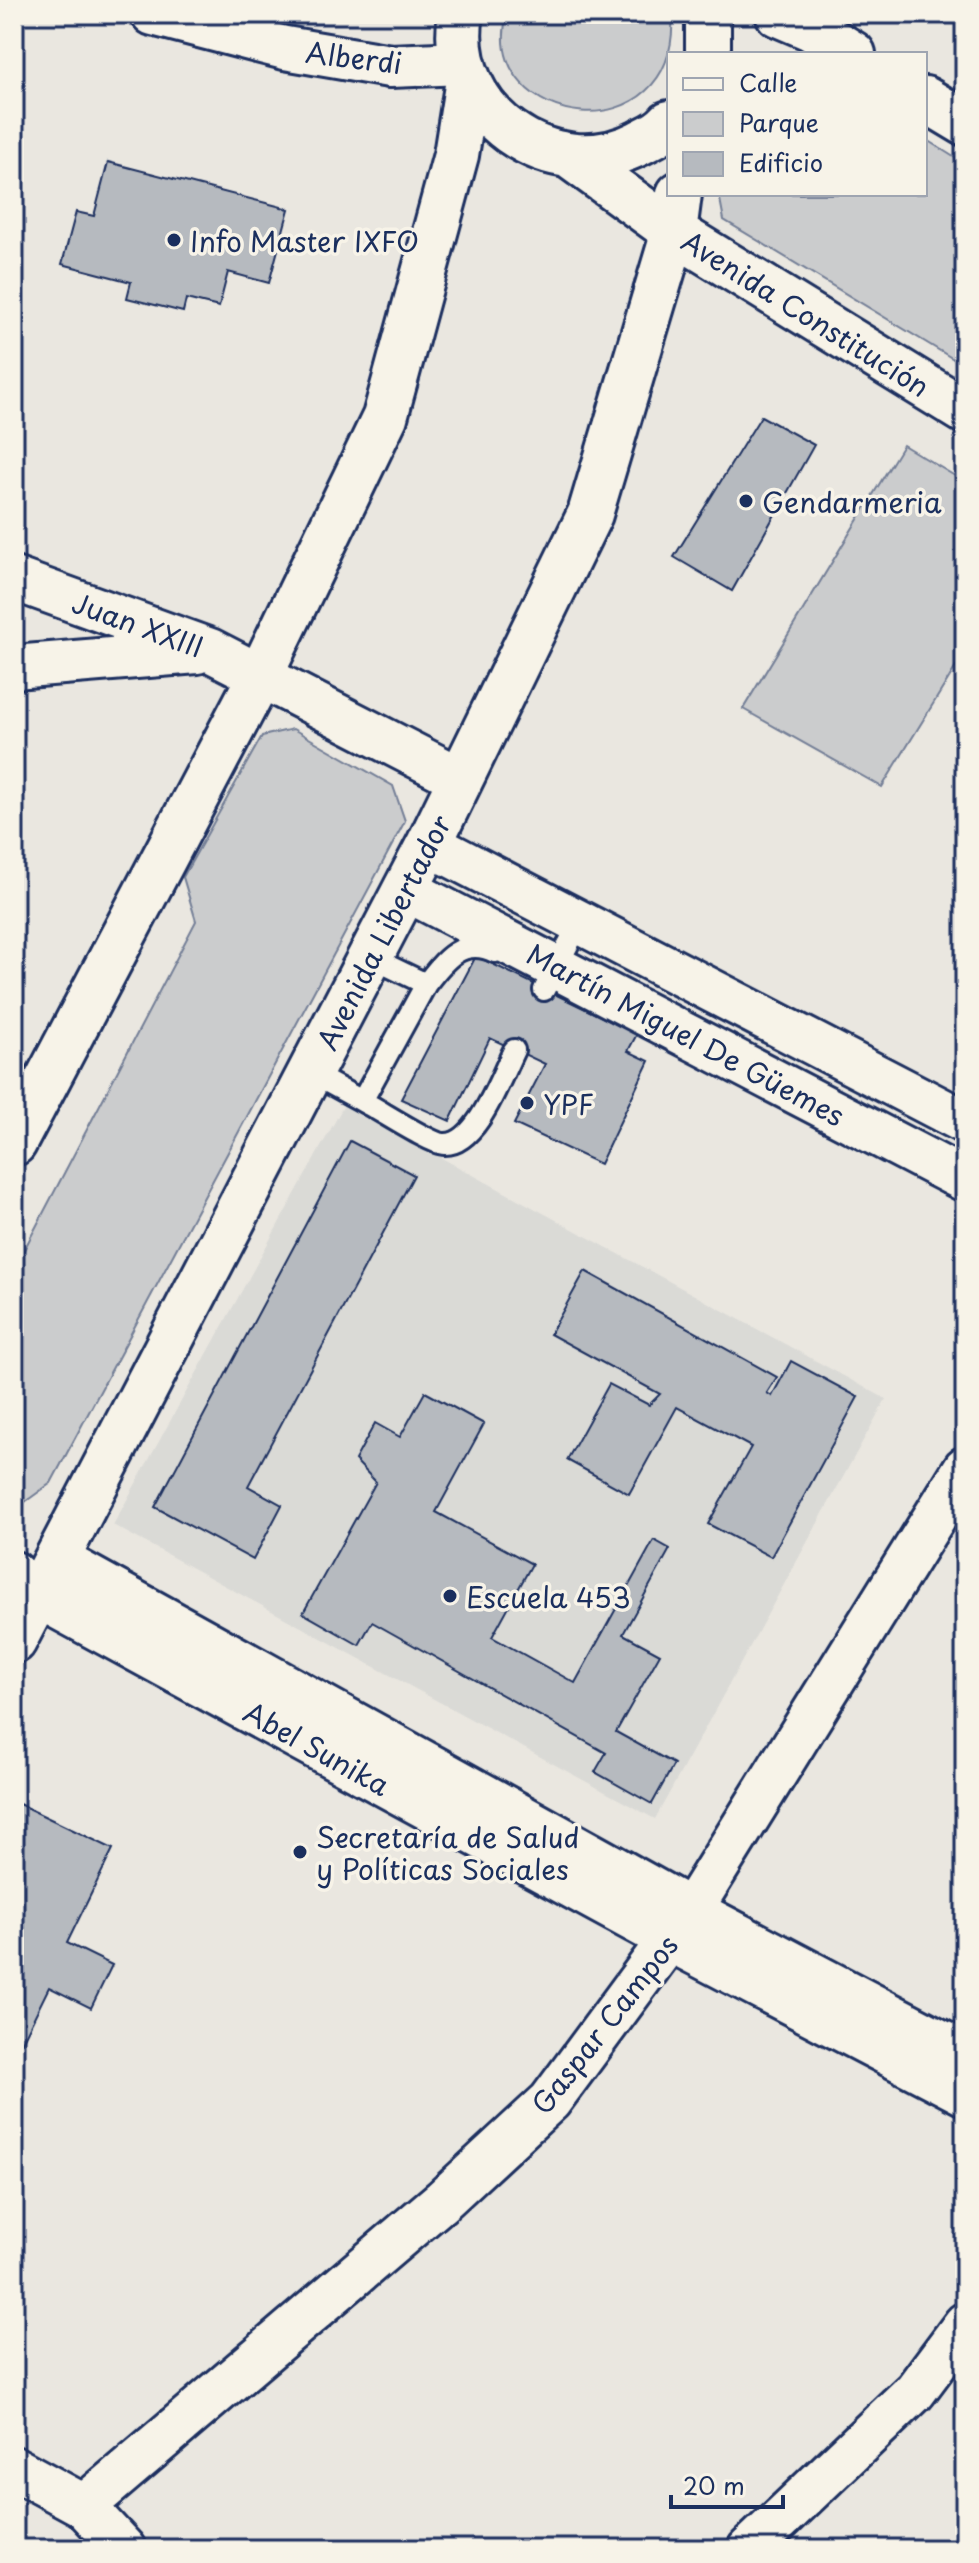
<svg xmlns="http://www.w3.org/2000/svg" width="979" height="2563" font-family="'Playpen Sans',sans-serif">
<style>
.built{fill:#dadad6}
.green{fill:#cbcccd;stroke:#737e96;stroke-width:2}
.building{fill:#b6babf;stroke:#1b2f5e;stroke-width:2}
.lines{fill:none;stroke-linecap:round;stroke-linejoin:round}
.service-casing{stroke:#1b2f5e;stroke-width:26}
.minor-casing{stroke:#1b2f5e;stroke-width:48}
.secondary-casing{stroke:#1b2f5e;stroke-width:50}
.service{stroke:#f7f3e8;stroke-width:20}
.minor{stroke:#f7f3e8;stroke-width:42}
.secondary{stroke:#f7f3e8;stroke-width:44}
.poi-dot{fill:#1b2f5e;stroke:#f7f3e8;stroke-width:3}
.labels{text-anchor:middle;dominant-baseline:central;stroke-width:7;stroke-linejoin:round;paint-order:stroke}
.street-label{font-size:28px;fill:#1b2f5e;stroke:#f7f3e8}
.poi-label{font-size:28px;fill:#1b2f5e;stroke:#f7f3e8;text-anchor:start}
</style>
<rect width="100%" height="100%" fill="#eae7e0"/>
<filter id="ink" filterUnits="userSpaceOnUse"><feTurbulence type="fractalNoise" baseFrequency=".0125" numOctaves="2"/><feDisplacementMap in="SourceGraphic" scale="16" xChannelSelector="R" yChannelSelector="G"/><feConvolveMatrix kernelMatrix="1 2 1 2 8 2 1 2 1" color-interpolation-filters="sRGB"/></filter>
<g filter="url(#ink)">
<path class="built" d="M344 1105 886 1399 655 1819 113 1525Z"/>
<path class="green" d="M507 14H672C681 158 477 130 507 14Z
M925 139 965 164V366L724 220 719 194H925Z
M903 445 965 482V652L882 787 743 709Z
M293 729 393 786 405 821 51 1483 25 1502 14 1499V1269L196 921 183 877 262 736Z"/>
<path class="building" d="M108 162 289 209 269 283 228 272 219 307 186 299 183 312 127 298 131 282 62 264 76 212 94 216Z
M761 416 814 445 732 591 674 557Z
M476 956 637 1034 628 1051 649 1061 600 1164 514 1124 545 1064 490 1038 450 1121 401 1099Z
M350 1141 414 1175 248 1486 282 1505 253 1560 155 1507Z
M585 1271 777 1377 767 1393 772 1396 791 1361 858 1397 771 1557 708 1524 751 1447 677 1407 629 1494 567 1460 609 1384 649 1405 660 1394 550 1334Z
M425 1392 484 1424 436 1512 532 1564 492 1637 575 1683 654 1540 670 1549 623 1634 660 1654 616 1732 674 1764 652 1804 595 1772 606 1753 372 1622 359 1645 303 1613 376 1482 355 1460 375 1423 400 1437Z
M19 1804 113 1849 67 1943 112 1965 91 2008 49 1987 18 2050 14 2048V1814Z"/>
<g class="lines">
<defs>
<path id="service" d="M426 984C444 960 463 936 495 952
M544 990 581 920
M311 1073 362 1101 426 984 370 957
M362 1101C378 1109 431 1144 444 1144 477 1146 501 1076 514 1050"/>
<path id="minor" d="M153 14 285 48 390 66 463 63
M14 579 210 650 459 778
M14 667 197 652
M429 844 965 1122
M405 889 965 1180
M57 1559 691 1910 965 2054
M14 1573 37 1596 670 1940 965 2094
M14 2468 84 2506 124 2549
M84 2506 443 2200 550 2101 691 1910 965 1468
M749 2549 915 2391 965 2324"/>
<path id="secondary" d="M461 14C444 112 552 188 639 143 650 137 661 133 669 123
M778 14 811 28 853 54
M708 54V14
M925 99 965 123
M571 157 674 232 965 411
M14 1143 260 676 385 417 456 155 468 80
M14 1641 429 844 590 514 674 232 679 194"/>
</defs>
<use href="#service" class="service-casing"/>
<use href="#minor" class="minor-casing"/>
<use href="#secondary" class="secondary-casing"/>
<use href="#service" class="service"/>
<use href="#minor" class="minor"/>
<use href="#secondary" class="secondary"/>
</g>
</g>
<g class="poi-dot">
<circle cx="174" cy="240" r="8"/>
<circle cx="746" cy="501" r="8"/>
<circle cx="527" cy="1103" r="8"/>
<circle cx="450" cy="1596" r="8"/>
<circle cx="300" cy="1852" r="8"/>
</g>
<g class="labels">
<g class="street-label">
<text transform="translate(354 57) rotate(7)">Alberdi</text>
<text transform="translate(806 313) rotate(32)">Avenida Constitución</text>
<text transform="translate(138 624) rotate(20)">Juan XXIII</text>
<text transform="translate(383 932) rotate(-63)">Avenida Libertador</text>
<text transform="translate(686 1034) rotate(28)">Martín Miguel De Güemes</text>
<text transform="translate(317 1748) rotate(29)">Abel Sunika</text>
<text transform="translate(604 2024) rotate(-52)">Gaspar Campos</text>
</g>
<g class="poi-label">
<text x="190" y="240">Info Master IXFO</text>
<text x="762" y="501">Gendarmeria</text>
<text x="543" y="1103">YPF</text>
<text x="466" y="1596">Escuela 453</text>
<text x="316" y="1836">Secretaría de Salud<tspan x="316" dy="32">y Políticas Sociales</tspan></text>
</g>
</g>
<rect width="979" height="2563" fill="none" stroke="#f7f3e8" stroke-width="48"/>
<rect x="24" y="24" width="931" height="2515" fill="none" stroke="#1b2f5e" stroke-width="3" filter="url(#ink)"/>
<rect x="667" y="52" width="260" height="144" fill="#f7f3e8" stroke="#9fa5b1" stroke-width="2"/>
<rect x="683" y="78" width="40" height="12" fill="#f7f3e8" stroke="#9fa5b1" stroke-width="2"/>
<text x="739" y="92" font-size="24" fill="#1b2f5e">Calle</text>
<rect x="683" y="112" width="40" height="24" fill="#cbcccd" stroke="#9fa5b1" stroke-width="2"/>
<text x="739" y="132" font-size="24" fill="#1b2f5e">Parque</text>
<rect x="683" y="152" width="40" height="24" fill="#b6babf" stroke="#9fa5b1" stroke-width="2"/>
<text x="739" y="172" font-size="24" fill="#1b2f5e">Edificio</text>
<path d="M671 2495v12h112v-12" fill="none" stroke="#1b2f5e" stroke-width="4"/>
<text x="683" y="2495" font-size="24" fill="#1b2f5e" stroke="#f7f3e8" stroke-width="6" paint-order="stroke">20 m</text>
</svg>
